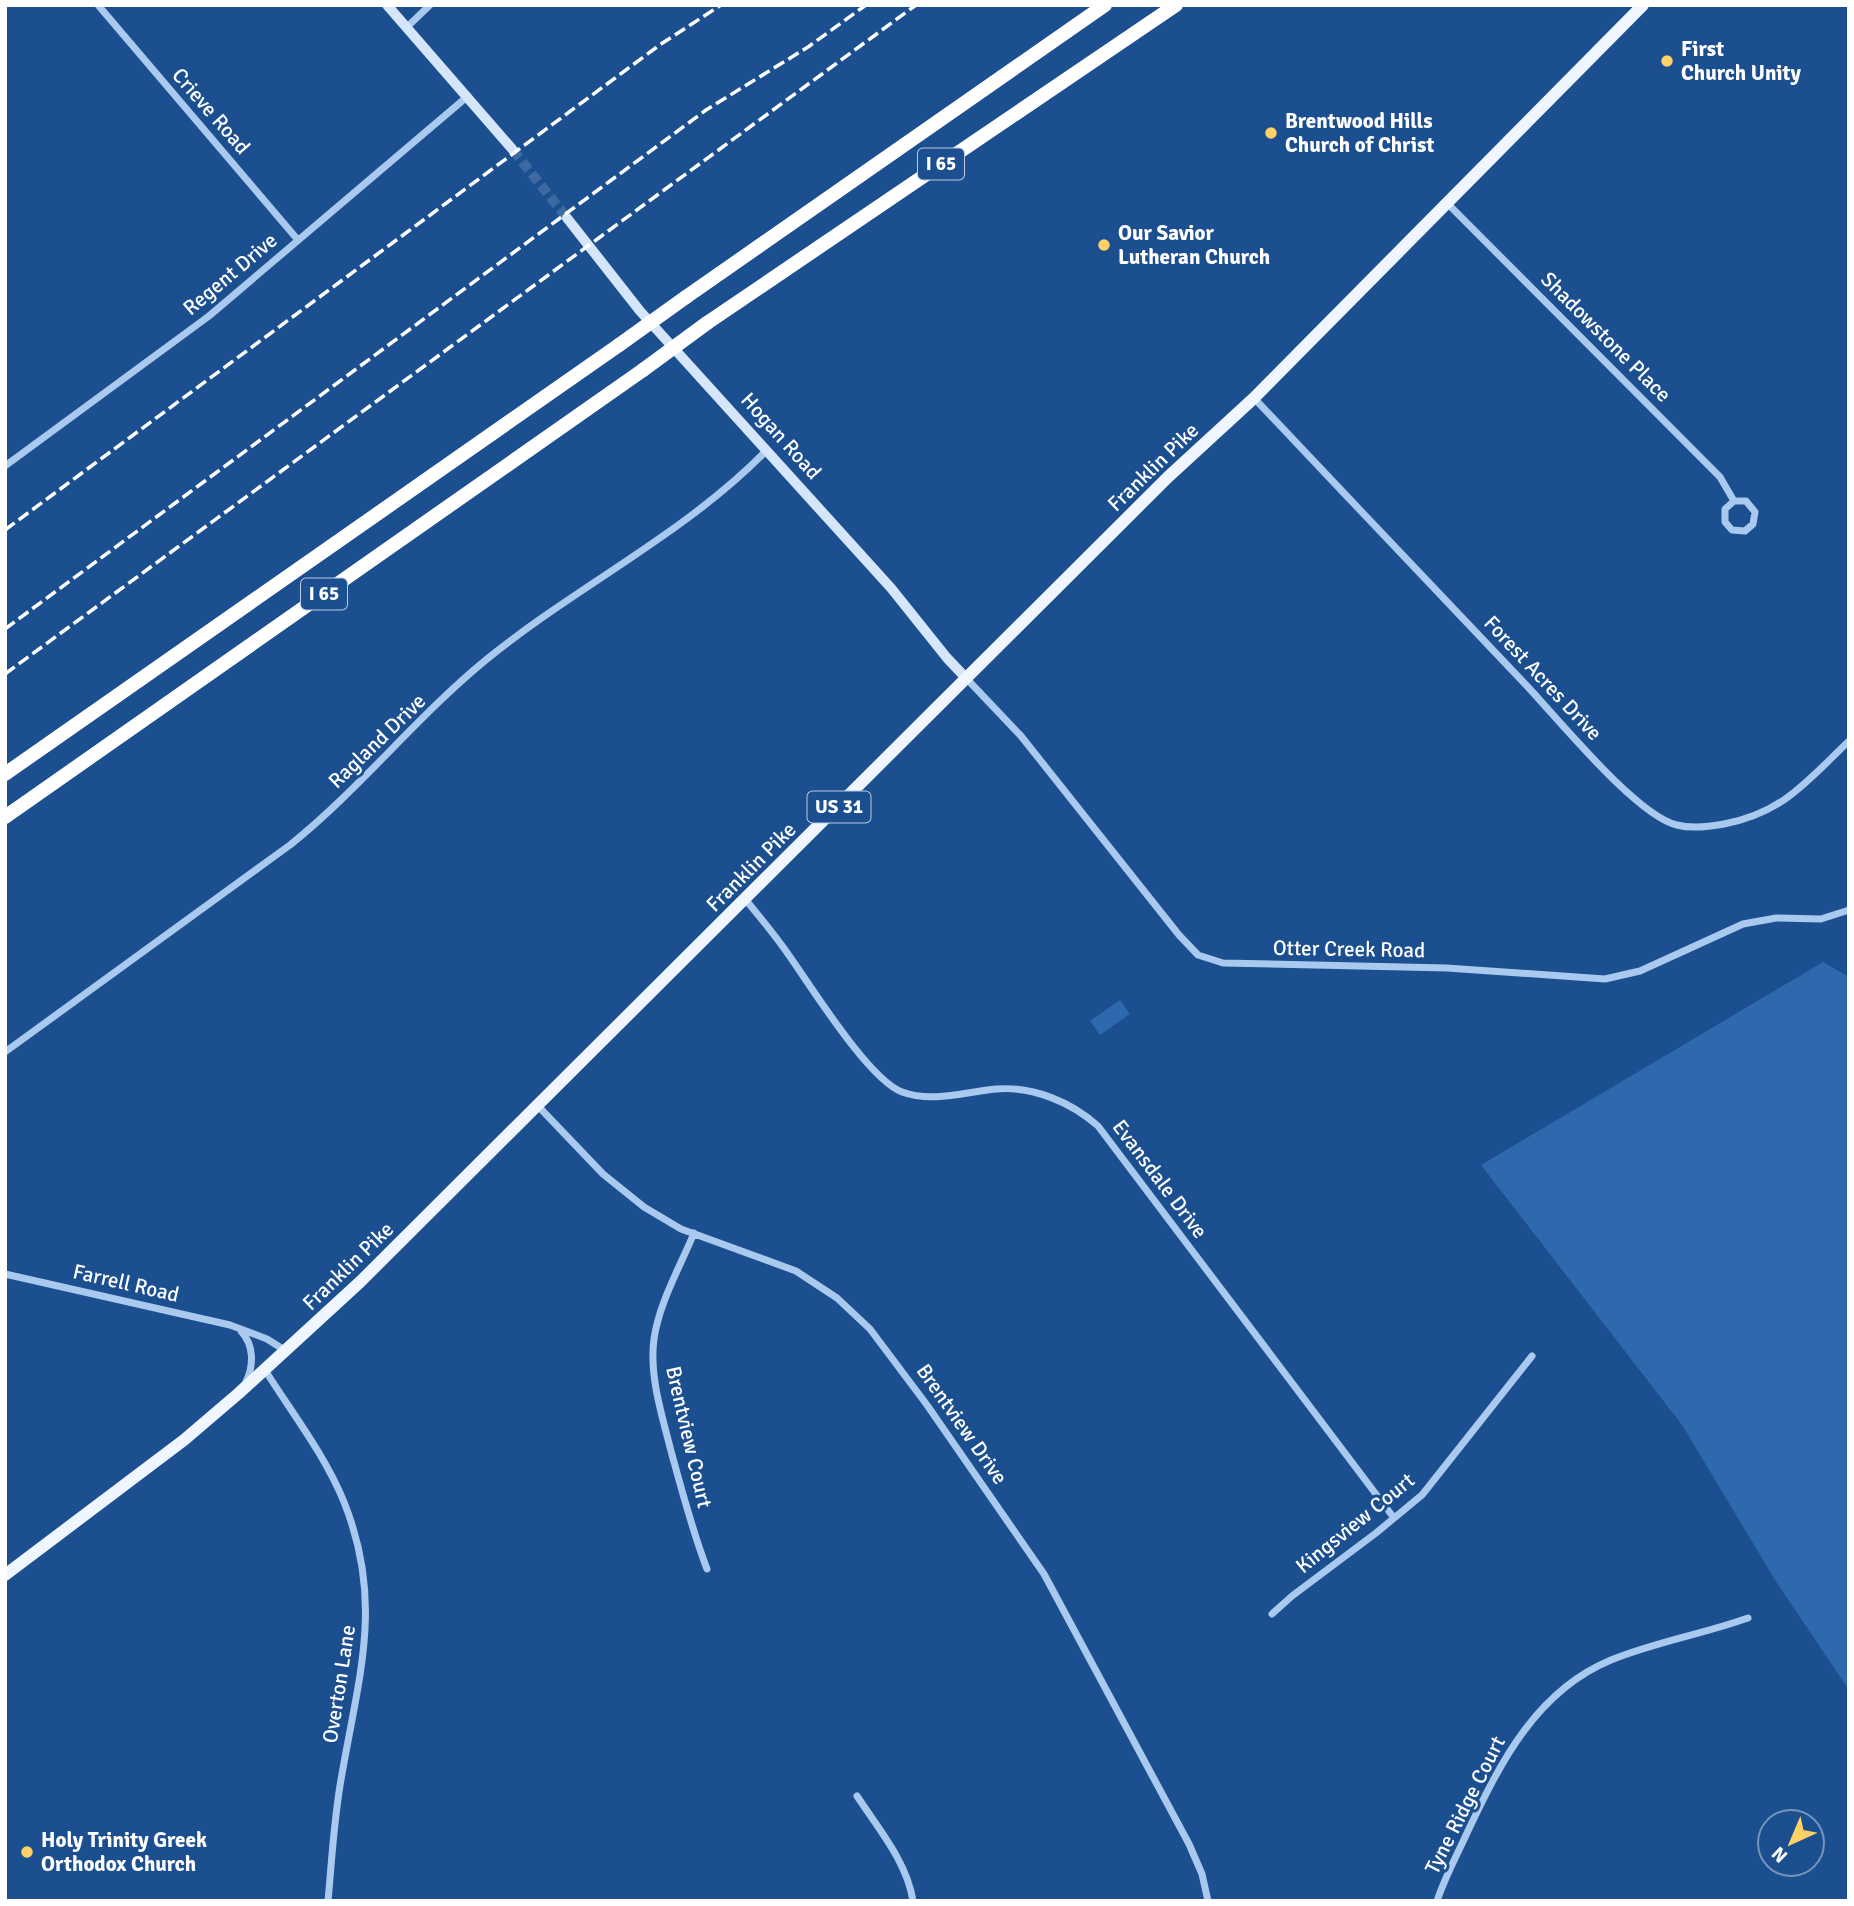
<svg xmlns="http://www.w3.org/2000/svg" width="1854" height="1906" font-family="Signika,sans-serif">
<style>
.green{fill:#2e69ad}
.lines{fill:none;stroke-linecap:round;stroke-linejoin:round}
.secondary-tunnel{stroke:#3d69a0;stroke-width:10;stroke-dasharray:10 5;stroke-linecap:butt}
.street{stroke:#a9c9ee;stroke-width:7}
.secondary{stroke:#d6e6fa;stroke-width:10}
.primary{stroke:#f0f6ff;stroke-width:12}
.highway{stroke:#fff;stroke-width:14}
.rail{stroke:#fff;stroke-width:3.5;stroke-dasharray:12 5;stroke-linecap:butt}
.highway-bridge{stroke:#fff;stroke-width:14}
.poi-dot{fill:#ffd166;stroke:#1b4f8f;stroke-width:2.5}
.labels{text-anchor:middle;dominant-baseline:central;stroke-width:6;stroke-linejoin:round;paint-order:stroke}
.shield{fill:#1b4f8f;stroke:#bbcadd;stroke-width:2}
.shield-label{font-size:19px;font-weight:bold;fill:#fff}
.poi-label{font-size:21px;font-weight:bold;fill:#fff;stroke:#1b4f8f;text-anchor:start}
.street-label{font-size:21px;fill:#fff;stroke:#1b4f8f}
</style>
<rect width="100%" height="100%" fill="#1b4f8f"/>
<path class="green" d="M1823 962 1849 977V1690L1775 1580 1682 1425 1481 1165Z
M1120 1000 1130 1014 1100 1035 1090 1021Z"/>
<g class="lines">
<path class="secondary-tunnel" d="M513 150 567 218"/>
<path class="street" d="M98 5 298 240
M407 27 430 5
M1447 203 1720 477 1734 501 1725 509V522L1732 530 1745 531 1753 524 1755 512 1746 501H1734
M1254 398C1345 494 1435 590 1527 686 1558 719 1637 816 1677 825 1692 829 1708 827 1724 824 1783 813 1807 781 1849 741
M5 466 209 316 468 96
M966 678 1021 736 1179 935 1198 955 1223 963 1447 968 1605 979 1640 971 1743 924 1776 918 1821 919 1849 910
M745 899C760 917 775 935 788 954 811 986 868 1079 902 1092 932 1103 965 1092 996 1089 1033 1086 1071 1102 1098 1126L1394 1518
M5 1052 290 845C361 788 417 716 487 659 577 586 685 534 767 450
M538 1106 603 1174 644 1207 681 1229 796 1271 837 1298 870 1329 927 1405 1044 1574 1189 1844 1202 1874 1208 1901
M694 1233C680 1267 659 1303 654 1339 649 1376 662 1415 671 1451 682 1491 692 1530 707 1569
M5 1274 230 1325 267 1339 286 1351
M241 1331C254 1345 254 1365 246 1382
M265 1370C292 1413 325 1455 344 1502 384 1602 359 1675 342 1774 334 1816 332 1858 328 1901
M1272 1614 1292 1596 1376 1533 1422 1495 1532 1356
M857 1796C878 1828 907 1862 913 1901
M1437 1901C1445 1877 1457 1855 1467 1833 1500 1763 1536 1691 1611 1660 1655 1642 1703 1634 1748 1618"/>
<path class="secondary" d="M387 5 513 150
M567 218 640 311 891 588 947 658 966 678"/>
<path class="primary" d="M5 1575 184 1440 239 1393 360 1282 1168 477 1254 398 1643 5"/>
<path class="highway" d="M686 297 1105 5
M707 323 1176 5
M5 774 619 345
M5 817 643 370"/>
<path class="rail" d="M5 530 661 44 721 5
M5 629 706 110 808 47 866 5
M5 674 916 5"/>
<path class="highway-bridge" d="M619 345 686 297
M643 370 707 323"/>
</g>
<g class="poi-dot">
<circle cx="1667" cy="61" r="7"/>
<circle cx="1271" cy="133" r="7"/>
<circle cx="1104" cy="245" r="7"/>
<circle cx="27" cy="1852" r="7"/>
</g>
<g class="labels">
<g class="shield">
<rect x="918" y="148.5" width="46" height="31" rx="5"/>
<rect x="301" y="578.5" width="46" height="31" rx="5"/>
<rect x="807.5" y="791.5" width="63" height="31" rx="5"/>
</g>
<g class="shield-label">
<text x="941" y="164">I 65</text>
<text x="324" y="594">I 65</text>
<text x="839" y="807">US 31</text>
</g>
<g class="poi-label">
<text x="1681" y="49">First<tspan x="1681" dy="24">Church Unity</tspan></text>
<text x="1285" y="121">Brentwood Hills<tspan x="1285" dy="24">Church of Christ</tspan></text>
<text x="1118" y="233">Our Savior<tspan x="1118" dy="24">Lutheran Church</tspan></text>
<text x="41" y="1840">Holy Trinity Greek<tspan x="41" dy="24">Orthodox Church</tspan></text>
</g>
<g class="street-label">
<text transform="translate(211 111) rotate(49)">Crieve Road</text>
<text transform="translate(230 274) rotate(-40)">Regent Drive</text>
<text transform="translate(1606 337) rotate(45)">Shadowstone Place</text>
<text transform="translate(781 436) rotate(48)">Hogan Road</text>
<text transform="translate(1153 467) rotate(-44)">Franklin Pike</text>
<text transform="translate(1543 678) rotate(47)">Forest Acres Drive</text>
<text transform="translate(377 741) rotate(-44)">Ragland Drive</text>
<text transform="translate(751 867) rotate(-45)">Franklin Pike</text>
<text transform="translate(1349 949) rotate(1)">Otter Creek Road</text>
<text transform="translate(1160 1179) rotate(53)">Evansdale Drive</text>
<text transform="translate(348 1266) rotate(-44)">Franklin Pike</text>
<text transform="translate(126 1283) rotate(13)">Farrell Road</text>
<text transform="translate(962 1424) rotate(55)">Brentview Drive</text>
<text transform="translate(689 1437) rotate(77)">Brentview Court</text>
<text transform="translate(1355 1523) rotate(-39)">Kingsview Court</text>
<text transform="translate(339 1684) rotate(-81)">Overton Lane</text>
<text transform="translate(1465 1805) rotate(-63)">Tyne Ridge Court</text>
</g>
</g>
<rect width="1854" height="1906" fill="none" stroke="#ffffff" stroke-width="14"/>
<g transform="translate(1791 1843) rotate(224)"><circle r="33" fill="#1b4f8f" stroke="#7695bc" stroke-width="2"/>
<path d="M0-5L12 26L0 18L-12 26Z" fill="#ffd166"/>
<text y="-10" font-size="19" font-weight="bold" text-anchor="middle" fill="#ffffff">N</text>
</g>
</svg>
